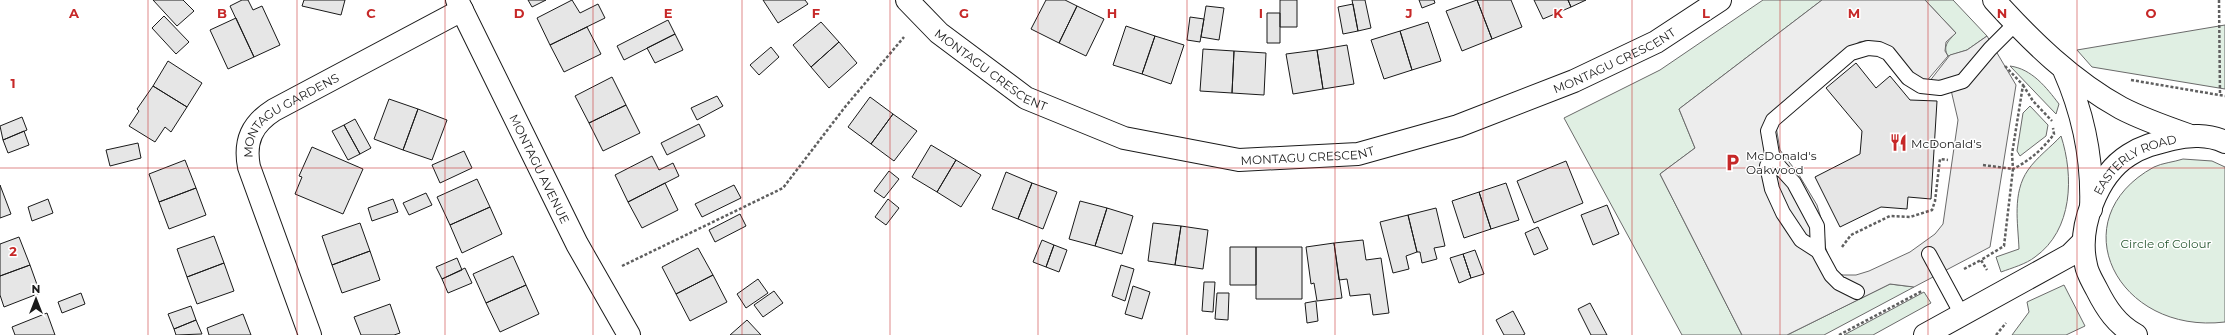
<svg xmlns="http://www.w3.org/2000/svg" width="2225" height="335" font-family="Montserrat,sans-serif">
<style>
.green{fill:#e0efe3;stroke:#6a6a6a}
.parking{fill:#ededed;stroke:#6a6a6a}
.building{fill:#e6e6e6;stroke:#1a1a1a}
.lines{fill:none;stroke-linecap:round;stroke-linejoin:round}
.lane-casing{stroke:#1a1a1a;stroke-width:16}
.street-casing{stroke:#1a1a1a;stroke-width:24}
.secondary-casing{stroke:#1a1a1a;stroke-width:24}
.primary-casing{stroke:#1a1a1a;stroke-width:24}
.path{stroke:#5f5f5f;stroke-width:2.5;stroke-dasharray:3 2;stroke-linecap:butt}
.lane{stroke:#fff;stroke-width:14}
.street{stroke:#fff;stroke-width:22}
.secondary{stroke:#fff;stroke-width:22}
.primary{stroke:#fff;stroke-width:22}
.grid{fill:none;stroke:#c62828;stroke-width:1;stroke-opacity:0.55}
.labels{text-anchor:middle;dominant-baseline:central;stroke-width:3;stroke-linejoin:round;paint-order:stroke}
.street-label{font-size:12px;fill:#1a1a1a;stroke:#fff}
.poi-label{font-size:12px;fill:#1a1a1a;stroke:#fff;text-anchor:start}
.park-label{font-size:12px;fill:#2b5a34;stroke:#fff}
.grid-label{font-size:13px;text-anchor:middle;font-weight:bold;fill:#c62828;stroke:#fff;stroke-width:3;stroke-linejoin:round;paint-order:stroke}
</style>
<rect width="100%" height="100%" fill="#fff"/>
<path class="green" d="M1763 0H1822L1679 109 1695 148 1660 174 1742 335H1682L1564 118 1660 70Z
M1925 0H1953L1987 36 1967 50 1948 56C1942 46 1949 40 1956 33Z
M2225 25V89L2092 67 2077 50Z
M2010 66C2032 69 2046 87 2059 104L2056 114Z
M2030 106 2048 125 2046 136 2020 156 2017 151 2023 113Z
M2061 136C2074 176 2073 230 2035 257 2026 264 2012 268 2001 272L1996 257 2019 249C2018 223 2012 193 2028 170 2037 157 2051 147 2061 136Z
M2183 159 2212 161 2225 167V322C2117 335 2059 219 2154 167 2162 163 2174 162 2183 159Z
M1890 284 1914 287 1824 335H1787Z
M2064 285 2085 326 2066 335H2012L2029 312 2027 302Z
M1924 292 1931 303 1873 335H1844Z"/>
<path class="parking" d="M1822 0H1925L1956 33 1946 42 1945 51 1948 56 1925 83 1912 73 1889 47 1876 42 1865 41 1859 42 1778 106 1776 126 1780 150 1799 175 1817 205 1824 228 1825 246 1834 272 1843 275H1856L1869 271 1910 252 1935 234 1943 224 1958 120 1951 90 1922 91 1950 55 1967 50 1987 36 2016 85 1990 247 1914 287 1890 284 1787 335H1742L1660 174 1695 148 1679 109Z"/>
<path class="building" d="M153 0H183L194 11 177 26Z
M242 0H248L253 10 262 6 280 45 254 57 230 6Z
M304 0H345L341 15 302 6Z
M528 0H546L532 7Z
M572 0 580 13 598 4 605 18 550 45 537 18Z
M763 0H805L808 4 778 23Z
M1046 0H1065L1077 6 1059 43 1031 29Z
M1280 0H1297V27H1280Z
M1352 0H1365L1371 28 1358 31Z
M1419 0H1434L1435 3 1422 8Z
M1477 0 1492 39 1462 51 1446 11Z
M1477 0H1511L1522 27 1492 39Z
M1534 0H1568L1571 7 1543 19Z
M1568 0H1586L1571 7Z
M1353 4 1358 31 1343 34 1338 7Z
M1077 6 1104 19 1086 56 1059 43Z
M1206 6 1224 8 1219 40 1201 37Z
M1267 13H1280V43H1267Z
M164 16 189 42 176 54 152 28Z
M1190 17 1204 19 1200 42 1187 40Z
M236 18 254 57 228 69 210 30Z
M668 20 675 34 624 60 617 46Z
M821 22 839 42 811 67 793 45Z
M1428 22 1441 61 1412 70 1400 31Z
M1126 26 1155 36 1142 74 1113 65Z
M587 27 601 54 564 72 550 45Z
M1400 31 1412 70 1384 79 1371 40Z
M675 34 683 50 655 63 647 48Z
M1155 36 1184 45 1171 84 1142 74Z
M839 42 857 63 829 88 811 67Z
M1347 45 1354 84 1323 89 1317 50Z
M771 47 779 57 759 75 750 65Z
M1203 49 1234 51 1232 93 1200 91Z
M1317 50 1323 89 1293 94 1286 54Z
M1234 51 1266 53 1264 95 1232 93Z
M168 61 202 83 187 107 153 86Z
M1856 63 1876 88 1890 76 1910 100 1937 101 1931 199 1908 197 1907 209 1881 207 1840 227 1815 177 1860 154 1862 131 1826 88Z
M612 77 626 105 589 123 575 96Z
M153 86 187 107 171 132 165 127 155 142 129 126 139 111 137 109Z
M717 96 723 106 697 120 691 108Z
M870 97 893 114 871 144 848 127Z
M389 99 418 109 403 150 374 139Z
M626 105 640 133 603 151 589 123Z
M418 109 447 120 432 160 403 150Z
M893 114 917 131 894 161 871 144Z
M22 117 27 130 3 140 0 126Z
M355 119 371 148 360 154 344 125Z
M699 124 705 136 667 155 661 143Z
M344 125 360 154 348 160 332 131Z
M24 131 29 145 8 153 3 140Z
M138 143 141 158 110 166 106 150Z
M931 145 956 160 937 192 912 177Z
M312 147 363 169 343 214 295 194 302 177 299 176Z
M464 151 472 168 440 183 432 165Z
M652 156 659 170 673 163 679 176 628 202 615 175Z
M185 160 196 188 159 202 149 174Z
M956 160 981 175 961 207 937 192Z
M1566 161 1583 203 1534 223 1517 181Z
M889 171 899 179 884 198 874 191Z
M1006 172 1032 183 1018 219 992 209Z
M477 179 490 207 450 225 437 197Z
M665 183 678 210 642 228 628 202Z
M1032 183 1057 192 1043 229 1018 219Z
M1506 183 1519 220 1491 229 1479 192Z
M0 185 11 214 0 218Z
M734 185 741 198 702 217 695 204Z
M196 188 206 215 169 229 159 202Z
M1479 192 1491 229 1464 238 1452 201Z
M426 193 432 205 409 215 403 203Z
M48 199 53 213 32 221 28 207Z
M393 199 398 212 372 221 368 208Z
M888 199 899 208 886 225 875 217Z
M1080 201 1107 208 1095 246 1069 239Z
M1607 205 1619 234 1593 245 1581 215Z
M490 207 502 234 462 253 450 225Z
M1107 208 1133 216 1122 254 1095 246Z
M1436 208 1445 246 1434 248 1437 259 1422 263 1420 252H1417L1408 215Z
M740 214 746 226 715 242 709 230Z
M1408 215 1417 252 1406 256 1409 269 1393 273 1380 222Z
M360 223 370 251 332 265 322 236Z
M1153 223 1181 226 1175 265 1148 261Z
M1181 226 1208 230 1203 269 1175 265Z
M1538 227 1548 249 1534 255 1525 233Z
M214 236 224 263 187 277 177 249Z
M19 237 30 265 0 276V244Z
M1042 240 1054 245 1046 267 1033 262Z
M1363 240 1366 260 1381 258 1389 313 1373 315 1370 294 1350 296 1347 279 1339 280 1334 243Z
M1334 243 1342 298 1317 301 1314 283 1311 284 1306 247Z
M1054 245 1067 250 1059 272 1046 267Z
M1230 247H1256V285H1230Z
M1256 247H1302V299H1256Z
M698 248 713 275 676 294 662 267Z
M1475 250 1484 274 1471 278 1463 254Z
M370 251 380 280 342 293 332 265Z
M1463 254 1471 278 1459 283 1450 258Z
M513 256 526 285 486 303 473 274Z
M457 258 462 270 442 279 436 267Z
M224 263 234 291 197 304 187 277Z
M30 265 40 293 4 307 0 295V276Z
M1121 265 1134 269 1125 301 1112 296Z
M465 268 472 283 448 293 442 279Z
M713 275 727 302 690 321 676 294Z
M758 279 768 293 746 308 737 294Z
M1204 282H1215L1213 312 1202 311Z
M526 285 539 314 500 332 486 303Z
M1133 286 1150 292 1142 319 1125 314Z
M774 291 783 303 763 317 754 305Z
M81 293 85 304 62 313 58 302Z
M1217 293H1229L1228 320 1215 319Z
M1316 301 1318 321 1307 323 1305 303Z
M1590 303 1607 335H1591L1578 309Z
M390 304 400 333 394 335H361L354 317Z
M191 306 196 320 174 329 168 314Z
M1513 311 1525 334 1523 335H1504L1496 320Z
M47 313 55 335H15L12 327Z
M243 314 251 335H209L207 328Z
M196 320 202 334 176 335 174 329Z
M747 320 761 335H730Z"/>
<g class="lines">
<defs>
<path id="lane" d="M1772 154 1767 166 1772 189 1783 213 1801 240 1818 251
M1929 254 1962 315
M1857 292 1839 283 1831 275 1818 251 1817 226 1794 183 1776 163 1772 154 1768 131 1773 120 1851 53 1868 48 1879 49 1888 53 1908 78 1921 86 1940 88 1963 81 1990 49 2015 24"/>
<g id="street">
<path id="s1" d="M457 0 577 244 629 335"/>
<path id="s2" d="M907 0 939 33 1026 98 1124 138 1239 160 1358 154 1458 126 1574 81 1656 42 1720 0"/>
<path id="s3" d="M310 335 249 167C244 141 252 124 274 110L462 10"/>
</g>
<path id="secondary" d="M1994 0C2031 41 2072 81 2121 108 2142 119 2165 127 2188 135
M2064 70C2084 115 2093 159 2091 209"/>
<g id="primary">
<path d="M1925 335 2070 255 2083 242"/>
<path id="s4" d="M2136 335C2117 325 2106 308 2097 290 2093 282 2087 273 2086 265 2077 228 2097 175 2129 155 2143 146 2156 143 2172 139 2188 135 2209 134 2225 142"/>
</g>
</defs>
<use href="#lane" class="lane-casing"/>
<use href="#street" class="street-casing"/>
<use href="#secondary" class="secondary-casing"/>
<use href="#primary" class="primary-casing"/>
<path class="path" d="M2219 0 2220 95
M2005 66 2023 85 2012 154 2013 169C2029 161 2043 149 2054 134L2053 128
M2131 80 2225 96
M2023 85 2033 101 2052 121
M1983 165 2013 169 2004 246 1981 260 1987 270
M1842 247 1851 235 1890 216 1910 217 1932 210 1935 201 1940 159 1948 160
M622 266 783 188 845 107 904 37
M1964 269 1981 260
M1839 335 1922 291
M1996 335 2006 323"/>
<use href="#lane" class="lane"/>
<use href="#street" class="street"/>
<use href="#secondary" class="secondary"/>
<use href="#primary" class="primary"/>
</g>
<path class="grid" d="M148 0V335M297 0V335M445 0V335M593 0V335M742 0V335M890 0V335M1038 0V335M1187 0V335M1335 0V335M1483 0V335M1632 0V335M1780 0V335M1928 0V335M2077 0V335M0 168H2225"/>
<defs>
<symbol id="restaurant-bare" viewBox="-9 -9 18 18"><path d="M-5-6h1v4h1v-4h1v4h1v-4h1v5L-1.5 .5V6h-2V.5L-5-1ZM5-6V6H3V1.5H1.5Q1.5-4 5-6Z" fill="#c62828" stroke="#fff" stroke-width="2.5" paint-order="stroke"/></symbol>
<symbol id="parking-bare" viewBox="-9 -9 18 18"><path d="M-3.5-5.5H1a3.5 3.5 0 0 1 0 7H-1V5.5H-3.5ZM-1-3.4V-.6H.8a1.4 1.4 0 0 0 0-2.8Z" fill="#c62828" stroke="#fff" stroke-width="2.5" paint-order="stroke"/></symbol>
</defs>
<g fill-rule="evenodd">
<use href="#restaurant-bare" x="1886" y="130" width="25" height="25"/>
<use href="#parking-bare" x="1720" y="150" width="25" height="25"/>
</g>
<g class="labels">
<g class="street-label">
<text stroke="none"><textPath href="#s2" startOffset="770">MONTAGU CRESCENT</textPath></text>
<text stroke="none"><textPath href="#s2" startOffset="110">MONTAGU CRESCENT</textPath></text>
<text stroke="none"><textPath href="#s3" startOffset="253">MONTAGU GARDENS</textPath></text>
<text stroke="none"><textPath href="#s2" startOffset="446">MONTAGU CRESCENT</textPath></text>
<text stroke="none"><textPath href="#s1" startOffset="188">MONTAGU AVENUE</textPath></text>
<text stroke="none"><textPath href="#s4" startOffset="212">EASTERLY ROAD</textPath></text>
</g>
<g class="poi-label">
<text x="1911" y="143">McDonald's</text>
<text x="1746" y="155">McDonald's<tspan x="1746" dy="14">Oakwood</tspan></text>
</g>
<g class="park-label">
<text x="2166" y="243">Circle of Colour</text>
</g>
</g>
<g class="grid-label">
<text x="74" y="18">A</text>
<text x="222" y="18">B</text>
<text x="371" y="18">C</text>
<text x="519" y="18">D</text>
<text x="668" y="18">E</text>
<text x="816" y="18">F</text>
<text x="964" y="18">G</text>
<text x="1112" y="18">H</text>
<text x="1261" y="18">I</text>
<text x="1409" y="18">J</text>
<text x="1558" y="18">K</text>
<text x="1706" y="18">L</text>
<text x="1854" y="18">M</text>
<text x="2002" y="18">N</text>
<text x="2151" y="18">O</text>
<text x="13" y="88">1</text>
<text x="13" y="256">2</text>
</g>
<g transform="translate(36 299)" stroke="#ffffff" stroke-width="3" paint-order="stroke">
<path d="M0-3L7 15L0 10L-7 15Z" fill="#1a1a1a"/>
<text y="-6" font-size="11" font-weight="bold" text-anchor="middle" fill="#1a1a1a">N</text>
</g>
</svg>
